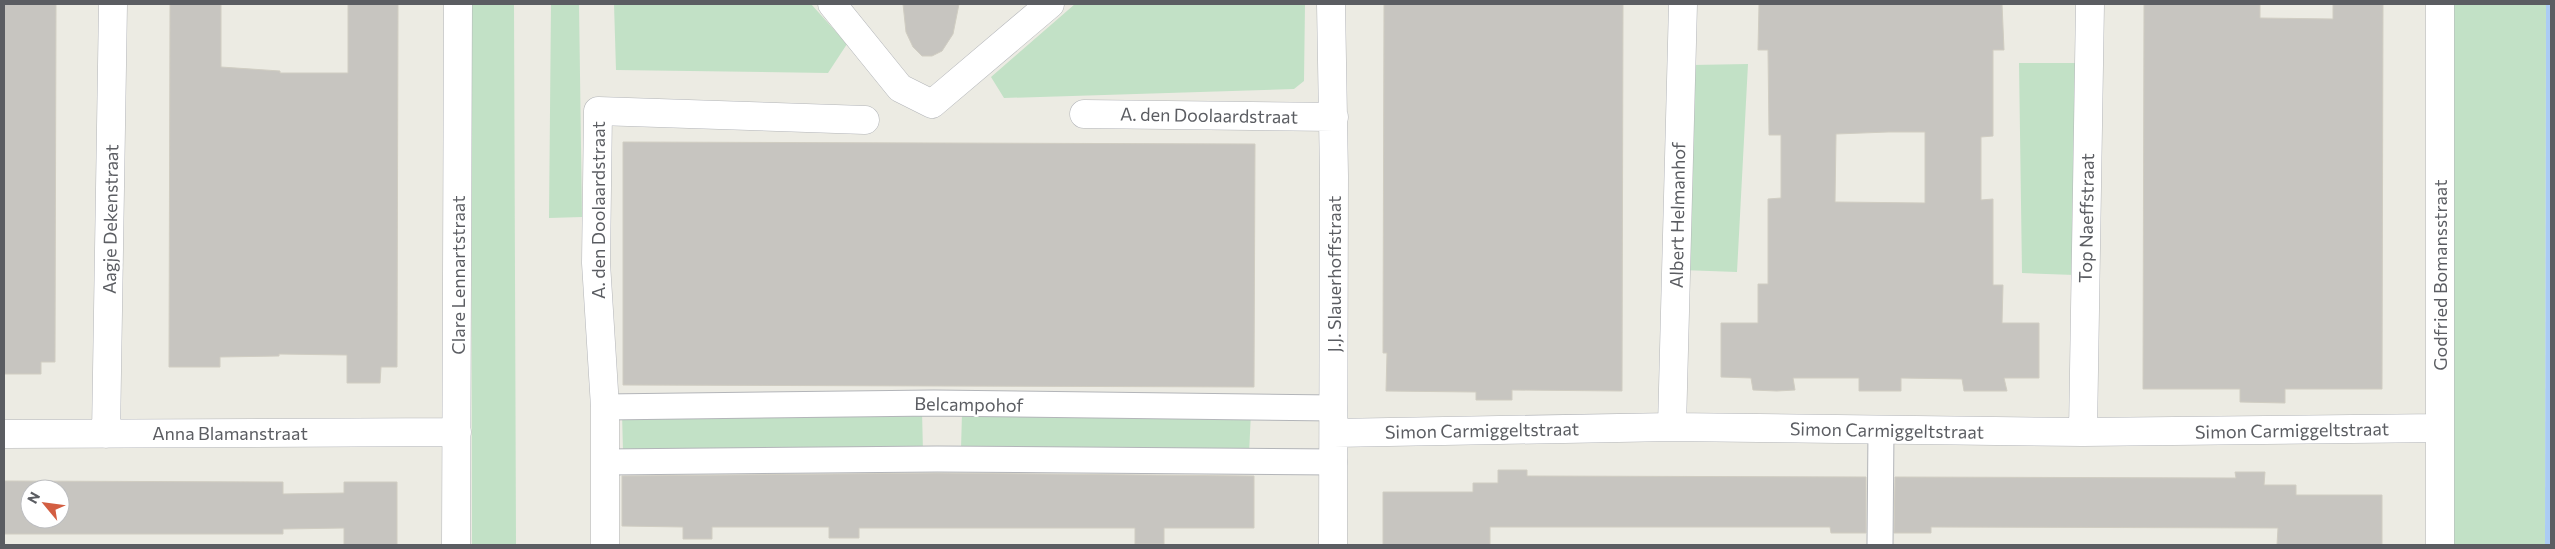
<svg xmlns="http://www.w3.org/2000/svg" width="2555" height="549" font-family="Commissioner,sans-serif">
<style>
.green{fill:#c2e1c6}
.water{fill:#abccf4}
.building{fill:#c7c5c0;stroke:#d0cdc2;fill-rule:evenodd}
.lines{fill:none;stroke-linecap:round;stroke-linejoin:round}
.pedestrian-casing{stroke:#b3b5b9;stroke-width:27}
.minor-casing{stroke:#b3b5b9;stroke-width:29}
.pedestrian{stroke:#fff;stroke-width:25}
.minor{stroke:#fff;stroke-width:28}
.labels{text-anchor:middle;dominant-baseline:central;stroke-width:5;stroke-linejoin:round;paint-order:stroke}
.street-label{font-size:18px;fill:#5b5d62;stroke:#fff}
</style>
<rect width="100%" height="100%" fill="#ecebe3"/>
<path class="green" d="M471 4H514L516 545H472Z
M551 4H579L582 217 549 218Z
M614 4H811L847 44 828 73 616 70Z
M1075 4H1305L1304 81 1294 89 1004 98 991 77Z
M2453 4H2546L2545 545H2454Z
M2019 63H2078L2075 275 2022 273Z
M1748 64 1737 272 1682 270 1692 65Z
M922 410 923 453 623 452 622 412Z
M1251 412 1249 454 961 449 962 413Z"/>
<path class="water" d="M2546 4H2551V545H2545Z"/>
<path class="building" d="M4 4H56L55 362H41V374H4Z
M170 4H221V67L280 71V73H348V4H398L397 367H381L380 383H347V355L279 354V356L220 357V367H169Z
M903 4H959L953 34 942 51 932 56H922L913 47 906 32Z
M1384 4H1623L1622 391 1512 390V400H1476V392L1386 391 1387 353H1383Z
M1759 4H2002L2004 50H1993V136L1981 137V200L1993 199V285H2003L2002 323H2039V378H2004L2007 391H1964L1962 379 1901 378V391H1859V378H1793L1795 390 1777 391 1753 390 1751 378 1721 377V323H1758V284H1768V199L1781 198V135H1769L1768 50H1758ZM1888 132H1925V203L1835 202 1836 134Z
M2144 4H2260V18L2333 19V4H2383L2382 389H2285V403L2240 402V389H2143Z
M623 142 1255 144 1254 387 623 385Z
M1498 470H1527V476L1866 477V533H1831L1830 527H1490V545H1383V492H1473V483H1498Z
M2235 472H2265L2264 485H2296V495H2382V545H2277L2278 528 1931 527V533H1894L1895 477 2236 478Z
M937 473 1254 476V528H1164V544H1135V528H859V538H829V527H712V539H683V527L622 526V476Z
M4 481 283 482V494L344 493V482H397V545H344V528L283 529V534H4ZM30 489H60V519H30Z"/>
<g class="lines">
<defs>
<path id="pedestrian" d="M605 407 934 403 1334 408
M605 462 937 459 1334 462
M1880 545 1881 430"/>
<path id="minor" d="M832 4 900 88 932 104 1050 4
M1331 4 1334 176 1333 545
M1084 114 1334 117
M1672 427 1683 4
M2083 432 2090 4
M1334 433 1672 427 2083 432 2440 428
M4 434 457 432
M106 434 113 4
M456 545 458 4
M605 545V407L596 263 598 111 865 120
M2440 545V4"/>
</defs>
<use href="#pedestrian" class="pedestrian-casing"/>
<use href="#minor" class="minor-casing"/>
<use href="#pedestrian" class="pedestrian"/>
<use href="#minor" class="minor"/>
</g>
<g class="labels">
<g class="street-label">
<text transform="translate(1209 115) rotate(1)">A. den Doolaardstraat</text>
<text transform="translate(598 210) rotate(-90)">A. den Doolaardstraat</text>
<text transform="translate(1677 215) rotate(-89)">Albert Helmanhof</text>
<text transform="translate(2086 218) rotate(-89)">Top Naeffstraat</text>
<text transform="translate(110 219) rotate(-89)">Aagje Dekenstraat</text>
<text transform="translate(1334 274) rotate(-90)">J.J. Slauerhoffstraat</text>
<text transform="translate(458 275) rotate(-90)">Clare Lennartstraat</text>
<text transform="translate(2440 275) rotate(-90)">Godfried Bomansstraat</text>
<text transform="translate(969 404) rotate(1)">Belcampohof</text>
<text transform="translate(1482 430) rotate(-1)">Simon Carmiggeltstraat</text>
<text transform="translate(1887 430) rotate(1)">Simon Carmiggeltstraat</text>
<text transform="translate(2292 430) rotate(-1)">Simon Carmiggeltstraat</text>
<text x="230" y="433">Anna Blamanstraat</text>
</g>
</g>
<rect width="2555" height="549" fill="none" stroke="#5b5d62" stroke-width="10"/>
<g transform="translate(45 504) rotate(299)"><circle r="24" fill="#ffffff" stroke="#bdbec0"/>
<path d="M0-4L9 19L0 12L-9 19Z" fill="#d35e42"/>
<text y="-8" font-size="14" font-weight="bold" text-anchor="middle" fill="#5b5d62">N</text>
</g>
</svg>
